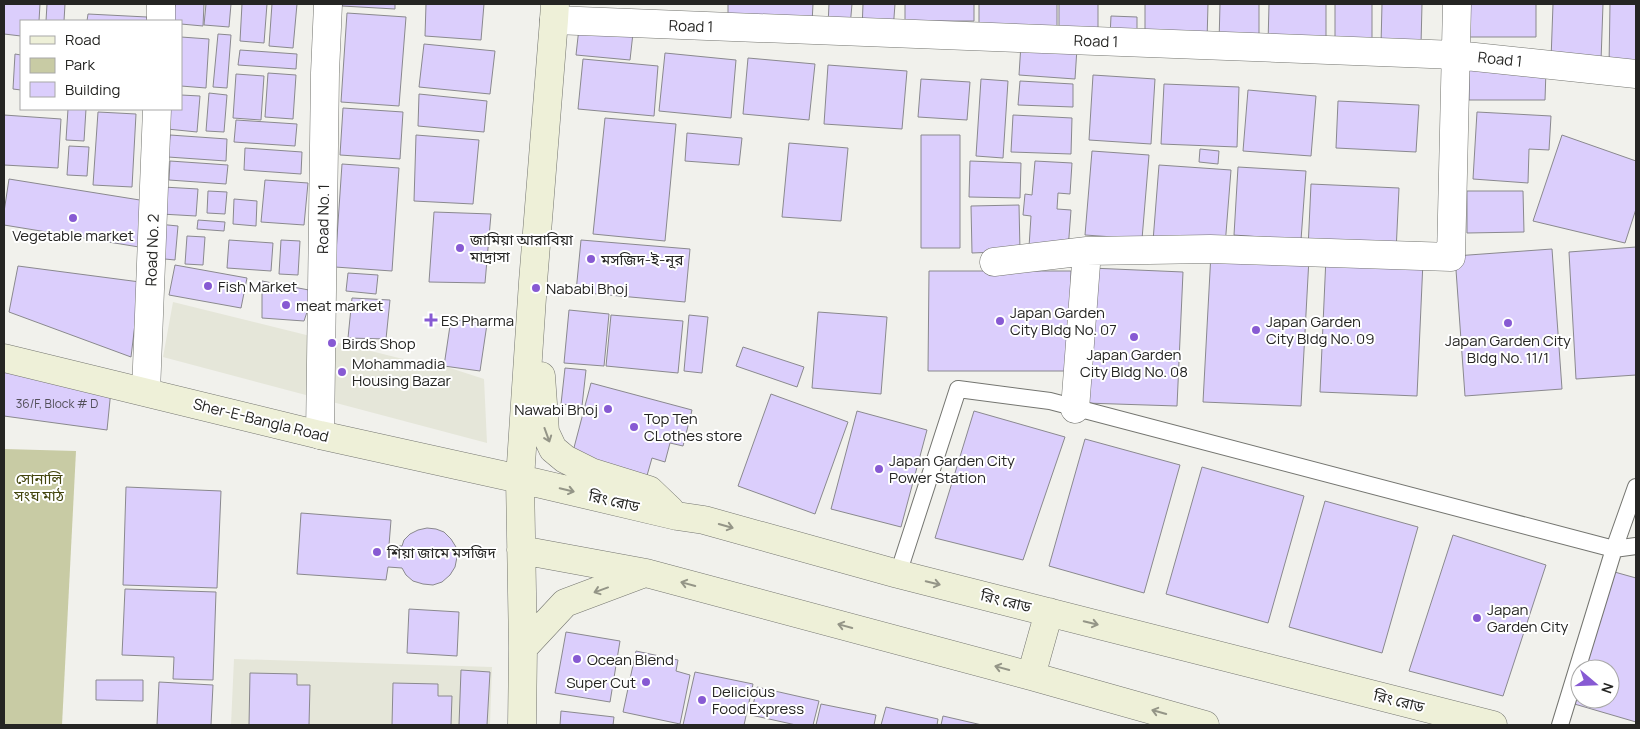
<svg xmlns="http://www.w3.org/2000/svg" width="1640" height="729" font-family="Manrope,'Noto Sans Bengali',sans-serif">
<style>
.built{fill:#e5e6d9}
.green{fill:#c8cba4}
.building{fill:#dbcefc;stroke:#8a898e}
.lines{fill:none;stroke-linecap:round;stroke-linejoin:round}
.lane-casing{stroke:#747570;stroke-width:18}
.street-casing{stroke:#747570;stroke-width:29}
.secondary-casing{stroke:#747570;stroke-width:29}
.lane{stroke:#fff;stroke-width:16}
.street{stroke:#fff;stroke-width:28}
.secondary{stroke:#eef0d8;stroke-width:28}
.oneway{stroke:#949587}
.poi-dot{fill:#875ad3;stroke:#fff;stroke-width:2}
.labels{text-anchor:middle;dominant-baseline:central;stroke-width:4;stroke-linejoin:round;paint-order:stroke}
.number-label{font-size:12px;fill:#524f59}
.street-label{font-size:15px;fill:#252523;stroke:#fff}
.poi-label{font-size:15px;fill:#252523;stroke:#fff;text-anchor:start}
.park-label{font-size:15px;fill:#43450d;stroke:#fff}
</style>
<rect width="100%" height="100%" fill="#f1f1ec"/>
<path class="built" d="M173 302 399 358 444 366 484 379 487 443 163 357Z
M234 659 492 667 490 725H231Z"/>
<path class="green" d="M4 449 76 451 62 725H4Z"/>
<path class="building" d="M4 4H40L39 21H21V36L4 34Z
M47 4H65L64 21H46Z
M175 4H204L203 26 181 24V21H173Z
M206 4H231L229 27 204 25Z
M242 4H267L264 43 240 41Z
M272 4H297L293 48 269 46Z
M342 4H395V9L342 6Z
M426 4H484L481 40 425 36Z
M728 4H813L812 23 728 15Z
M829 4H852L850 27 828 25Z
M863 4H895L893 31 862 30Z
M905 4H974V21H905Z
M979 4H1057V34L979 33Z
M1059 4H1098V35H1059Z
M1145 4H1208L1207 41 1145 40Z
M1220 4H1259V43H1219Z
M1269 4H1326V44H1268Z
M1335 4H1372V47H1335Z
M1382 4H1422L1421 45H1381Z
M1460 4H1536V37H1460Z
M1553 4H1603L1601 61 1551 60Z
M1610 4H1636V67H1609Z
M347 13 406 17 399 106 341 102Z
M88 14 147 17V21H87Z
M1111 16 1137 17V37H1110Z
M579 28 633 33 630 60 576 55Z
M218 34 231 35 227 88 213 87Z
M181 37 209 39 206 88 181 86Z
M424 44 495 51 490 94 419 87Z
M1021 44 1077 48 1075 79 1019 75Z
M240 50 297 54 296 69 238 65Z
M665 53 736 60 731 118 659 111Z
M15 54 21 55V90L13 89Z
M748 58 815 64 809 120 743 114Z
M583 59 658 66 654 116 578 109Z
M828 65 907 71 902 129 824 124Z
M1469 69 1546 70 1545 100H1469Z
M268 73 296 75 293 119 265 117Z
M236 74 264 76 261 120 233 118Z
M1093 75 1155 79 1151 144 1089 140Z
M921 79 970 82 967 120 918 117Z
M981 79 1008 81 1003 158 976 156Z
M1020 81 1073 84V107L1018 105Z
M1164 84 1239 87 1237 147 1161 144Z
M1248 90 1316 96 1311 156 1243 151Z
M209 93 227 95 224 132 206 131Z
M419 94 487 101 484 132 418 126Z
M181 95 200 96 197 132 167 129 168 109H181Z
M1338 101 1419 105 1416 152 1336 148Z
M343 108 403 112 400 159 340 155Z
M68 109H86L84 141 66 140Z
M98 112 136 114 132 187 93 185Z
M1477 112 1551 116 1549 150 1529 149 1528 183 1473 179Z
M4 115 61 119 58 168 4 165Z
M1013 115 1072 118 1071 154 1011 152Z
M605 118 676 124 665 241 593 234Z
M236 120 297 124 295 146 234 142Z
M687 133 742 138 739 165 685 161Z
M170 135 227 139 226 161 168 157Z
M416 135 479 140 473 204 414 201Z
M921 135H960V248H921Z
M1562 135 1636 161V209L1625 243 1533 221Z
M789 143 848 148 841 221 782 217Z
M69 146 89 147 87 176 67 175Z
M245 148 302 152 301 174 244 170Z
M1200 149 1219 151 1218 164 1199 162Z
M1092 151 1149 155 1142 239 1085 235Z
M170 161 228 165 226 184 169 180Z
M970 161 1021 163 1020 198 969 197Z
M1035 161 1072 163 1070 194 1058 193 1057 209 1071 210 1068 250 1029 247 1031 216 1023 215 1025 194 1032 195Z
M342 164 399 168 392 271 335 267Z
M1159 165 1231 170 1225 246 1153 241Z
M1238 167 1306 171 1301 240 1234 235Z
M9 179 146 201 139 247 4 225V212Z
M265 180 308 183 304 225 261 222Z
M1311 184 1399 188 1396 252 1308 249Z
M163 187 198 189 196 216 161 214Z
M208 191 227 192 225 214 207 213Z
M1467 191H1523L1524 232 1467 233Z
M234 199 257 201 256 226 233 224Z
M1019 205 1020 251 972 253 971 206Z
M434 212 491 214 485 283 429 282Z
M198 220 225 222 224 231 197 229Z
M158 224 178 226 175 260 155 258Z
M187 236 205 237 203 265 185 264Z
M229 240 273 243 271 271 227 268Z
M281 240 300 241 298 275 279 274Z
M581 240 690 249 685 302 576 292Z
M1636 247V375L1576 379 1569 252Z
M1552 249 1562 389 1465 396 1455 256Z
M1211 253 1309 258 1301 406 1203 402Z
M1326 257 1423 261 1417 396 1320 392Z
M175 265 247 278 241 308 169 295Z
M18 266 140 282 131 357 9 312Z
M1091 268 1183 272 1177 406 1085 403Z
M929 271H1071L1070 371H928Z
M348 273 378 275 376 294 346 291Z
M262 281 314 291 304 321 262 318Z
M352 298 390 300 386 339 348 338Z
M569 310 609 314 604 366 564 363Z
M818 312 887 317 881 394 812 388Z
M611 315 683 321 678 373 606 366Z
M689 315 708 317 702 373 684 371Z
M451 319 487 324 480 371 444 366Z
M743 347 804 367 797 387 736 366Z
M4 363 111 390 107 430 4 416Z
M565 368 586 370 582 406 561 404Z
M591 383 692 410 683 446 670 443 665 462 652 458 646 479 571 459Z
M771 394 848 422 815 514 738 486Z
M857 411 927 430 901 527 831 509Z
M974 411 1065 437 1023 560 935 538Z
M1085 439 1180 465 1144 593 1049 566Z
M1202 467 1304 496 1268 623 1166 594Z
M126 487 221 491 217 588 123 585Z
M1325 501 1418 527 1382 653 1289 627Z
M301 513 391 520 389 545 402 546 404 540 410 534 418 530 427 528 436 529 444 532 451 539 456 547 457 557 455 567 450 575 442 582 433 585 423 584 413 581 406 575 402 568 388 567 386 580 297 574Z
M1453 535 1546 565 1503 696 1409 671Z
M1611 571 1636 578V722L1571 703 1580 673V699H1610V669H1581Z
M125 589 216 592 213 680 173 679 174 657 122 655Z
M409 609 459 612 457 656 407 653Z
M566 632 620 641 610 702 555 693Z
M636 651 678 660 676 671 690 675 680 724 623 712Z
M461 670 490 672 487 725H459Z
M695 672 753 684 744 725H683Z
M250 673 297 674V685H310L309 725H249Z
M96 680H143V701L96 700Z
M159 682 213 685 211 725H157Z
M393 683 438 684V696H452L451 725H392Z
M757 687 819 701 813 725H796L751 715Z
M821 704 876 715 874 725H816Z
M886 707 938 719 937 725H881Z
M561 711 614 717 613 725H560Z
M943 716 982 725H941Z"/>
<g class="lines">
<defs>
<path id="lane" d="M1636 487 1614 549 1636 546
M898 574 958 389 1050 401 1614 549 1560 725"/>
<path id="street" d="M554 20 1456 55 1636 74
M161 21V4
M994 262 1087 251 1210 249 1451 257 1457 4
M146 392 157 109
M1075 409 1087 251
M320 435 325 73 328 4"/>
<path id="secondary" d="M4 358 320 435 520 479 677 516 704 520 898 574 1493 725
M541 376 545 432 553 449 565 459 591 472 649 490 670 510
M521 550 646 573 1031 676 1205 725
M523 648 565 603 645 573
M1031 676 1049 612
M522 725 523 648 520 479 533 282 554 20 555 4"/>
</defs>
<use href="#lane" class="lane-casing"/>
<use href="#street" class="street-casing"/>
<use href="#secondary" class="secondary-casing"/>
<use href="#lane" class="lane"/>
<use href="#street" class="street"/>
<use href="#secondary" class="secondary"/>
</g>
<defs><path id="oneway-shaft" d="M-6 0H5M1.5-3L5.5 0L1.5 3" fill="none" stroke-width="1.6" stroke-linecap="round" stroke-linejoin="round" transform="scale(1.25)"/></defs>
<g class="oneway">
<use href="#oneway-shaft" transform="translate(547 435) rotate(70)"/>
<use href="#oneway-shaft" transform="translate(567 490) rotate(13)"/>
<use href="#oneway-shaft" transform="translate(726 526) rotate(16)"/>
<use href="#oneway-shaft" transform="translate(933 583) rotate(14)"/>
<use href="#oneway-shaft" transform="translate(688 584) rotate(-165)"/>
<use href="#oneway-shaft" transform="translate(601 590) rotate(160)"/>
<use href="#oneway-shaft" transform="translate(1091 623) rotate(14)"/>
<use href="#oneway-shaft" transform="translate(845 626) rotate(-165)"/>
<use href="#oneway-shaft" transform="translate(1002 668) rotate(-165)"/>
<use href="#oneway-shaft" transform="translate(1159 712) rotate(-164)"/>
</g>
<g class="poi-dot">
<circle cx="73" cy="218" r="5"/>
<circle cx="460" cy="248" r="5"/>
<circle cx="591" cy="259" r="5"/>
<circle cx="208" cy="286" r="5"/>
<circle cx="536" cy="288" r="5"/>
<circle cx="286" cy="305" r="5"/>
<path d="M428.5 312.5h5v5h5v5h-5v5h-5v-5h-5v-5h5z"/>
<circle cx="1000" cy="321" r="5"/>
<circle cx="1508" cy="323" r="5"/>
<circle cx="1256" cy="330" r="5"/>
<circle cx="1134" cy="337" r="5"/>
<circle cx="332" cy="343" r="5"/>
<circle cx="342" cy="372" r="5"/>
<circle cx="608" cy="409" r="5"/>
<circle cx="634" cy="427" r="5"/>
<circle cx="879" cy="469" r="5"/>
<circle cx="377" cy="552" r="5"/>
<circle cx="1477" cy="618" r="5"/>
<circle cx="577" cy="659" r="5"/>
<circle cx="646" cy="682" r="5"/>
<circle cx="702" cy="700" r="5"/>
</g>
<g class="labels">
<g class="number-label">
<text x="57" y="403">36/F, Block # D</text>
</g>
<g class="street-label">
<text transform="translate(691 26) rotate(2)">Road 1</text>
<text transform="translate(1096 41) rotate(2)">Road 1</text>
<text transform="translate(1500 59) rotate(6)">Road 1</text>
<text transform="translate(323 219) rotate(-89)">Road No. 1</text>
<text transform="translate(152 250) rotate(-88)">Road No. 2</text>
<text transform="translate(261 420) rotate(14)">Sher-E-Bangla Road</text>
<text transform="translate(614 501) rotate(13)">রিং রোড</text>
<text transform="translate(1006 601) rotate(14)">রিং রোড</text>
<text transform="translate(1399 701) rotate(14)">রিং রোড</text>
</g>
<g class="poi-label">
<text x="73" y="235" text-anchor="middle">Vegetable market</text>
<text x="470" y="239">জামিয়া আরাবিয়া<tspan x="470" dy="17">মাদ্রাসা</tspan></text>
<text x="601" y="259">মসজিদ-ই-নূর</text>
<text x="218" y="286">Fish Market</text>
<text x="546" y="288">Nababi Bhoj</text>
<text x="296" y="305">meat market</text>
<text x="1010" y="312">Japan Garden<tspan x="1010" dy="17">City Bldg No. 07</tspan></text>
<text x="441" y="320">ES Pharma</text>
<text x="1266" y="321">Japan Garden<tspan x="1266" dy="17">City Bldg No. 09</tspan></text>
<text x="1508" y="340" text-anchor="middle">Japan Garden City<tspan x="1508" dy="17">Bldg No. 11/1</tspan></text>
<text x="342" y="343">Birds Shop</text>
<text x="1134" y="354" text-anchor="middle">Japan Garden<tspan x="1134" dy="17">City Bldg No. 08</tspan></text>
<text x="352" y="363">Mohammadia<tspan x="352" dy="17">Housing Bazar</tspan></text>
<text x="598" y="409" text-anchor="end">Nawabi Bhoj</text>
<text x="644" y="418">Top Ten<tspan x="644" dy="17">CLothes store</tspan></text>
<text x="889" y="460">Japan Garden City<tspan x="889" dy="17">Power Station</tspan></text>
<text x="387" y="552">শিয়া জামে মসজিদ</text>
<text x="1487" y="609">Japan<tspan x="1487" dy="17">Garden City</tspan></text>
<text x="587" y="659">Ocean Blend</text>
<text x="636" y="682" text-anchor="end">Super Cut</text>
<text x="712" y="691">Delicious<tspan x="712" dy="17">Food Express</tspan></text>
</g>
<g class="park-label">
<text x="39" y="478">সোনালি<tspan x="39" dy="17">সংঘ মাঠ</tspan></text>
</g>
</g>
<rect width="1640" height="729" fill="none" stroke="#252523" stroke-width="10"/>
<rect x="20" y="20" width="162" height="90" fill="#ffffff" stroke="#a8a8a7"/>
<rect x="30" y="36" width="25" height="8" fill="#eef0d8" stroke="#a8a8a7"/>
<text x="65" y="45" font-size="15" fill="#252523">Road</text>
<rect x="30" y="58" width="25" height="15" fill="#c8cba4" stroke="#a8a8a7"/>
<text x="65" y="70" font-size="15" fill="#252523">Park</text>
<rect x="30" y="82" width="25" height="15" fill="#dbcefc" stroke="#a8a8a7"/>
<text x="65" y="95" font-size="15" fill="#252523">Building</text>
<g transform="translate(1595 684) rotate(109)"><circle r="24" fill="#ffffff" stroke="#a8a8a7"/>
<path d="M0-4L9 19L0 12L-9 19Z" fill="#875ad3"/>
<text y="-8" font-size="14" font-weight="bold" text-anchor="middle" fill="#252523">N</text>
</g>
</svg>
